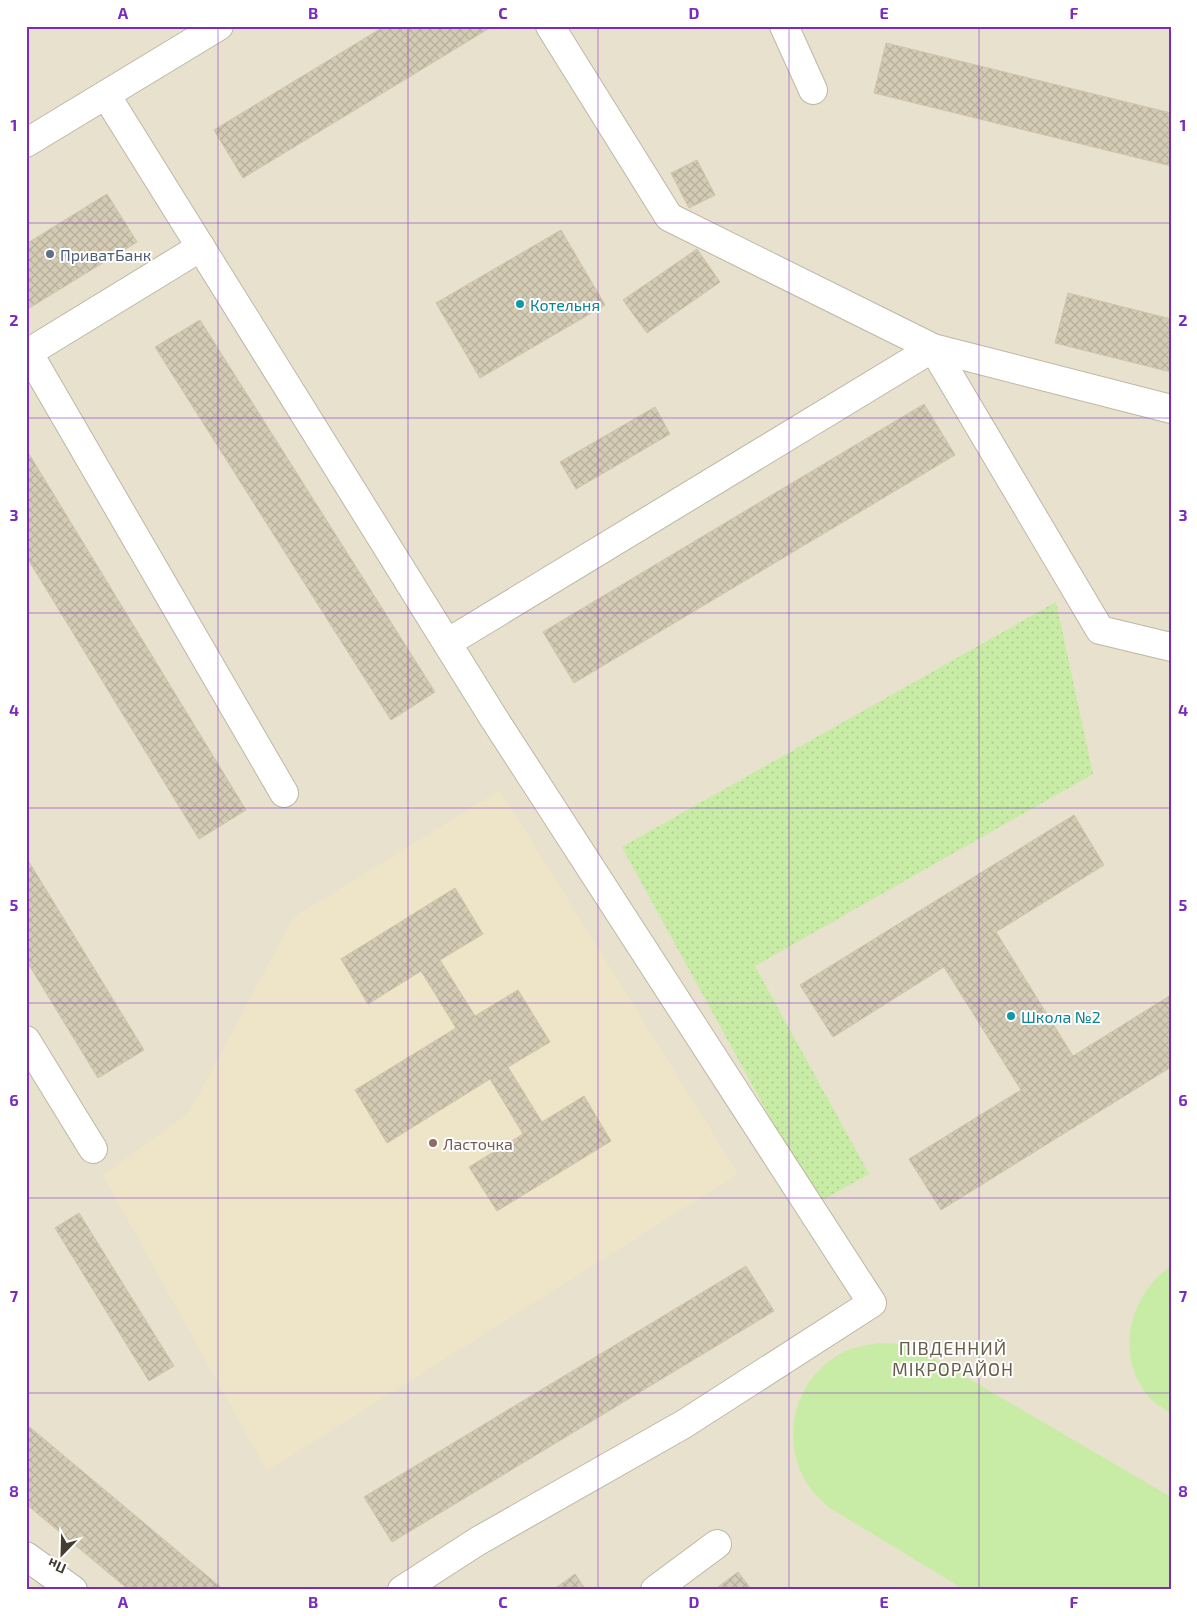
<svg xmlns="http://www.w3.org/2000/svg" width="1197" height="1616" font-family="'Exo 2',sans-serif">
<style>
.residential{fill:#e7e1ce}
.education{fill:#eee5c9}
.grass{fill:#c8eca5}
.garden{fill:url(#garden-dots)}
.building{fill:url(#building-cross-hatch);stroke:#d1c3a8}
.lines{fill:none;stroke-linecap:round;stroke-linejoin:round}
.minor-casing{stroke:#beb7a3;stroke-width:30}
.minor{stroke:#fff;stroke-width:28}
.grid{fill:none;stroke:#7b2cbf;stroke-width:1;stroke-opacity:0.55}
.service-dot{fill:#5c6f8a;stroke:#fff;stroke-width:2}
.culture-dot{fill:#0f9aa8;stroke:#fff;stroke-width:2}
.education-dot{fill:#8d6e63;stroke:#fff;stroke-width:2}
.labels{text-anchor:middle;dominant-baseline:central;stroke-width:4;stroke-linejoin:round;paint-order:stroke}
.service-label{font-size:16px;fill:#4e5e75;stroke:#fff;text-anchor:start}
.culture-label{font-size:16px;fill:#0d838f;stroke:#fff;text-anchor:start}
.education-label{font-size:16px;fill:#785e54;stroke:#fff;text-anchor:start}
.neighbourhood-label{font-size:18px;letter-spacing:1px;fill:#685d48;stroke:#fff}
.neatline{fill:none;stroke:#7b2cbf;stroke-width:2}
.grid-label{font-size:16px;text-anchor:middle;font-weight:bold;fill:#7b2cbf}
</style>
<defs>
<pattern id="garden-dots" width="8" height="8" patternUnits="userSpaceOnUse" patternTransform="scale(1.25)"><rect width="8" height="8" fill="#c8eca5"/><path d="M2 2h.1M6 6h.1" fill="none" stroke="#adcb8e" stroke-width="1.8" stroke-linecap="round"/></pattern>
<pattern id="building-cross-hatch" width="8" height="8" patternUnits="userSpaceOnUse" patternTransform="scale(1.25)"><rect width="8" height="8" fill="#d4cbb5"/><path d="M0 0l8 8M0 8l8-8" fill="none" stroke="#b7af9c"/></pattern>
</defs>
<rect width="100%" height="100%" fill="#f3eee1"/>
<path class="residential" d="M26 26H1171V1590H26Z"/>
<path class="education" d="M500 790 738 1174 267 1471 103 1175 189 1113 293 918Z"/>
<path class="grass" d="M1171 1266V1413C1164 1408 1154 1404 1149 1397 1114 1357 1129 1294 1171 1266Z
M880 1343 901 1344 920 1350 1171 1497V1590H965L830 1508C820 1499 809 1489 803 1476 781 1432 797 1378 840 1354 853 1347 866 1345 880 1343Z"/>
<path class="garden" d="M1056 602 1093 774 755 966 869 1174 817 1203 622 847Z"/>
<path class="building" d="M385 26H493L243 178 214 130Z
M886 43 1171 113V166L874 93Z
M697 160 715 195 689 208 671 173Z
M107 194 137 242 26 310V244Z
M561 230 605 305 480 378 436 303Z
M697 249 720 282 647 333 623 300Z
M1068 293 1171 319V372L1055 343Z
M200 320 435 692 391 720 155 347Z
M924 404 955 455 574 683 543 632Z
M655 407 670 434 576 489 560 462Z
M26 449 246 810 199 839 26 556Z
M1074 815 1104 865 996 932 1073 1056 1171 995V1067L941 1210 909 1159 1021 1090 944 967 833 1037 800 985Z
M26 857 144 1050 98 1078 26 960Z
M455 888 483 934 440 960 475 1016 518 990 550 1042 508 1067 542 1122 584 1096 611 1141 497 1211 469 1167 523 1134 490 1079 387 1143 355 1090 456 1028 421 971 368 1004 341 959Z
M79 1213 174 1366 149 1381 55 1228Z
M746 1266 774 1311 392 1542 364 1497Z
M26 1424 224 1590H129L26 1504Z
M738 1572 752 1590H714Z
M575 1574 586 1590H553Z"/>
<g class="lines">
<defs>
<path id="minor" d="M550 26 669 217 933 348 1100 630 1171 647
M784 26 813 90
M106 95 493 717 872 1303 684 1424 478 1541 402 1590
M26 143 219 26
M28 352 284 793
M26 354 201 247
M447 643 933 348 1171 409
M26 1040 93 1149
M26 1556 73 1590
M655 1590 717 1544"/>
</defs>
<use href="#minor" class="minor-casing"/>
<use href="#minor" class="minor"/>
</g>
<path class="grid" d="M218 26V1590M408 26V1590M598 26V1590M789 26V1590M979 26V1590M26 223H1171M26 418H1171M26 613H1171M26 808H1171M26 1003H1171M26 1198H1171M26 1393H1171"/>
<circle class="service-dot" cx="50" cy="254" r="5"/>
<g class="culture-dot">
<circle cx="520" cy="304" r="5"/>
<circle cx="1011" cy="1016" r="5"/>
</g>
<circle class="education-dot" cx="433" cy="1143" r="5"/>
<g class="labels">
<g class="service-label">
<text x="60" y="254">ПриватБанк</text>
</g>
<g class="culture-label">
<text x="530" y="304">Котельня</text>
<text x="1021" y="1016">Школа №2</text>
</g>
<g class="education-label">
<text x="443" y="1143">Ласточка</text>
</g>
<g class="neighbourhood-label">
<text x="953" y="1348">ПІВДЕННИЙ<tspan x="953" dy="21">МІКРОРАЙОН</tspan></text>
</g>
</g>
<rect width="1197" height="1616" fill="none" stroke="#ffffff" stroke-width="55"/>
<g transform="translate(62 1554) rotate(203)" stroke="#ffffff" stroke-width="4" paint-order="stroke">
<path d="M0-4L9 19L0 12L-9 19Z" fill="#443e31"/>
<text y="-8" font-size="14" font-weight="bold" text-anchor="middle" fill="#443e31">Пн</text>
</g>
<rect x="28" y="28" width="1142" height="1560" class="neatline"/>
<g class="grid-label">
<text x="123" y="19">A</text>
<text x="313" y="19">B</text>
<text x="503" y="19">C</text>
<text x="694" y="19">D</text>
<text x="884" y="19">E</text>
<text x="1074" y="19">F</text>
<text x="14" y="131">1</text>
<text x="1183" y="131">1</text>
<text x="14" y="326">2</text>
<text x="1183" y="326">2</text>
<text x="14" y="521">3</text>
<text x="1183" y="521">3</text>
<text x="14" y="716">4</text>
<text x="1183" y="716">4</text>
<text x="14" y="911">5</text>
<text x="1183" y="911">5</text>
<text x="14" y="1106">6</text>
<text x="1183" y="1106">6</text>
<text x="14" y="1302">7</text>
<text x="1183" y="1302">7</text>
<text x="14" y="1497">8</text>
<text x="1183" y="1497">8</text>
<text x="123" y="1608">A</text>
<text x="313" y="1608">B</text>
<text x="503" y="1608">C</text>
<text x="694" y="1608">D</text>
<text x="884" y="1608">E</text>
<text x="1074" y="1608">F</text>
</g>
</svg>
